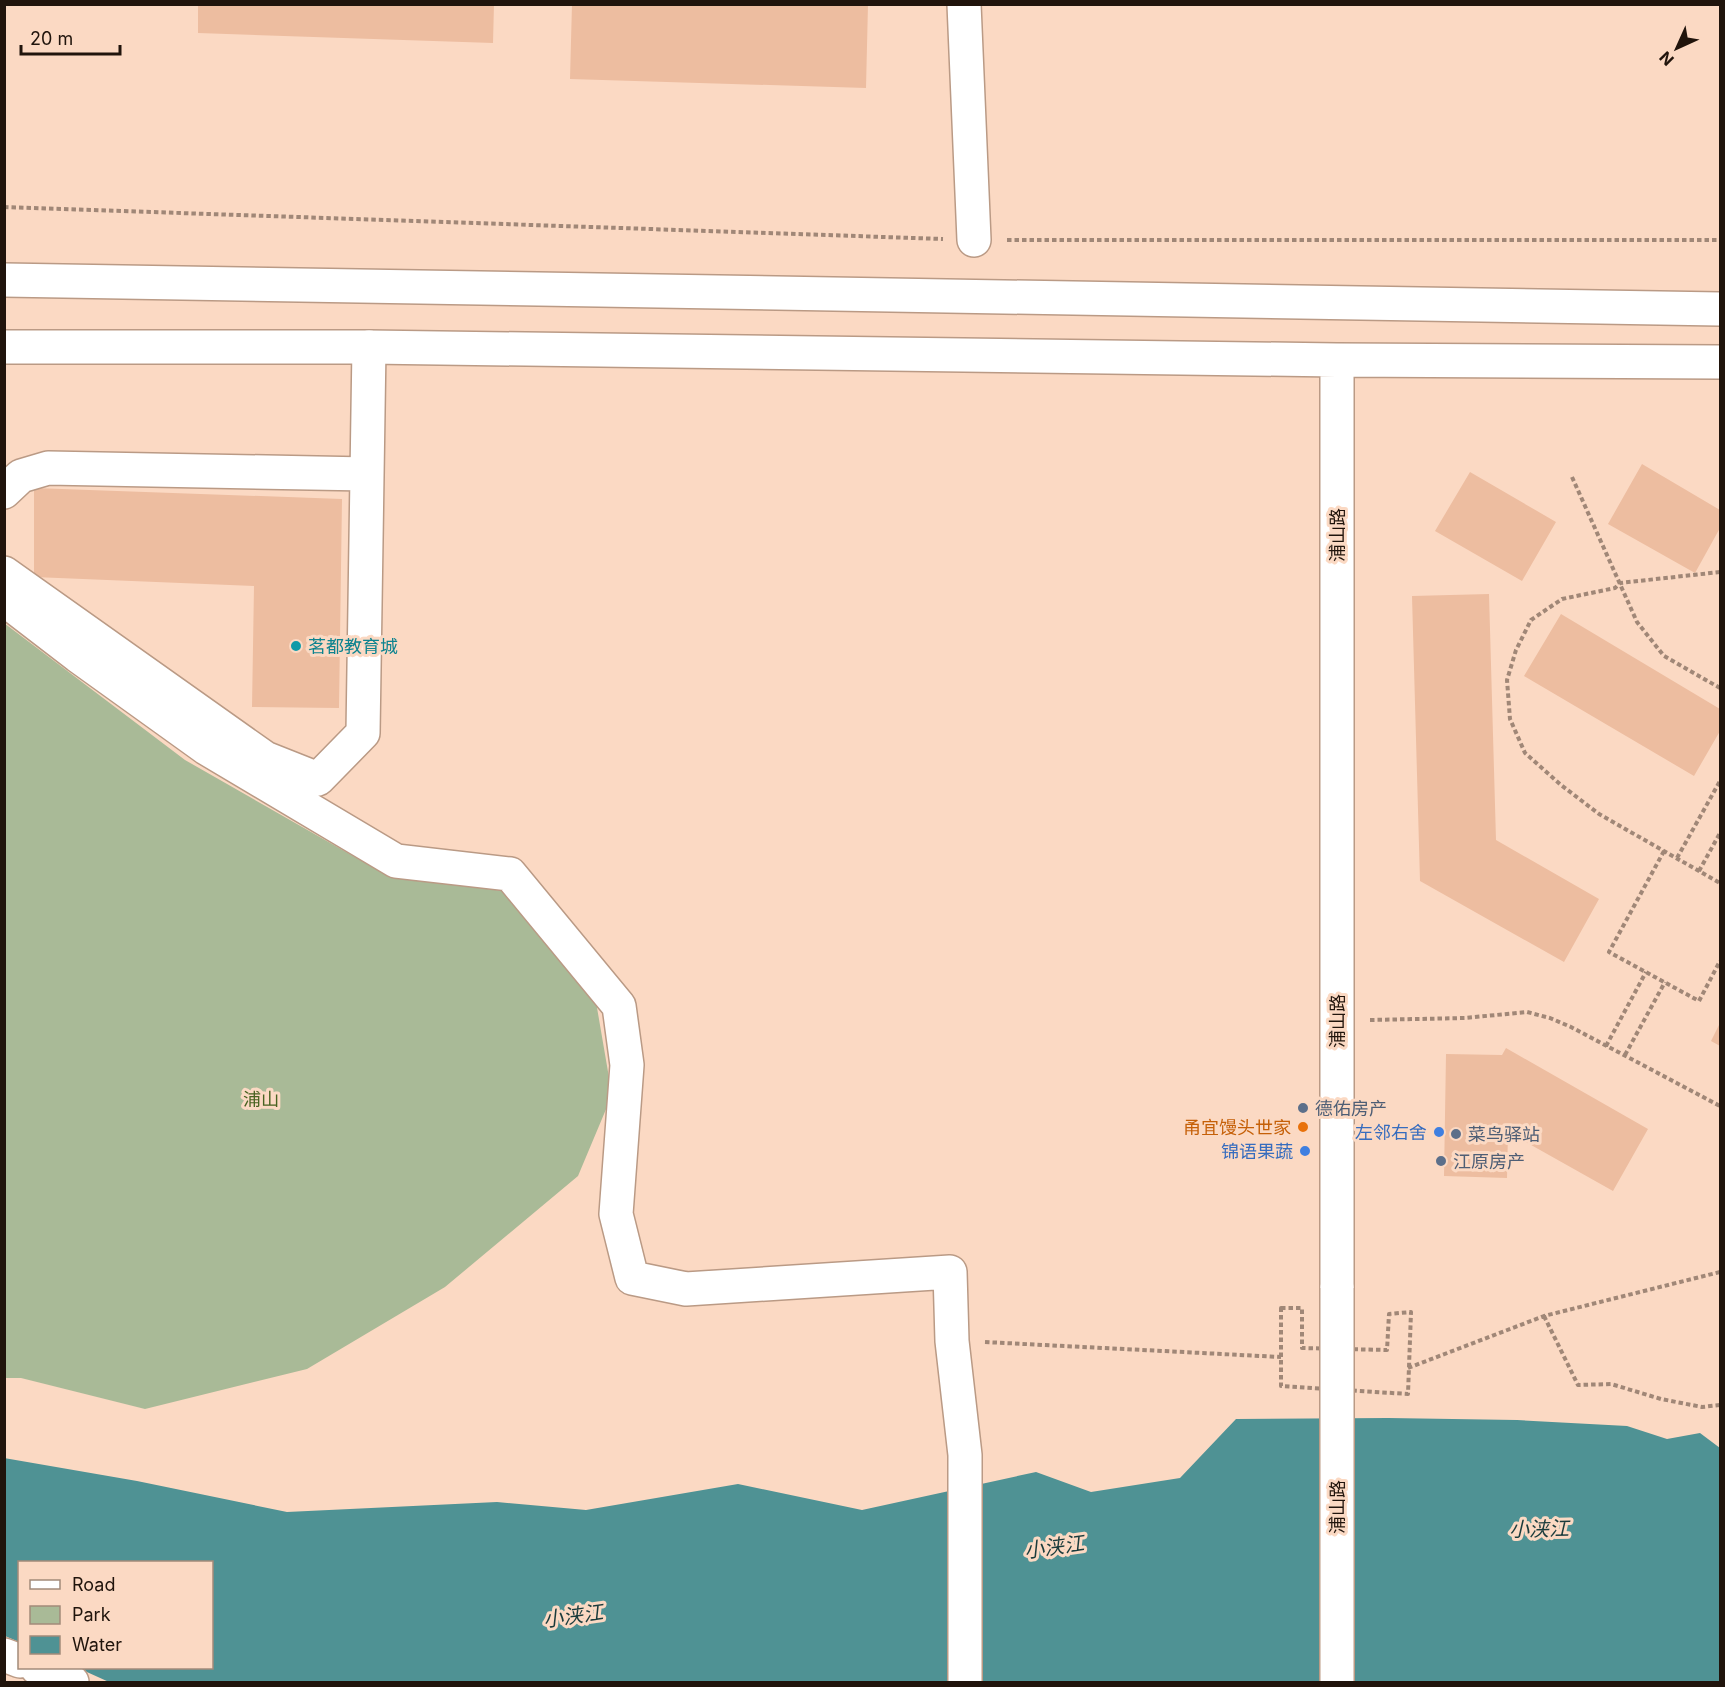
<svg xmlns="http://www.w3.org/2000/svg" width="1725" height="1687" font-family="Inter,'Noto Sans SC',sans-serif">
<style>
.green{fill:#a9ba97}
.water{fill:#4f9294}
.building{fill:#edbda0}
.lines{fill:none;stroke-linecap:round;stroke-linejoin:round}
.street-casing{stroke:#ba9a85;stroke-width:36}
.secondary-casing{stroke:#ba9a85;stroke-width:36}
.path{stroke:#a08777;stroke-width:4;stroke-dasharray:4.5 3;stroke-linecap:butt}
.street{stroke:#fff;stroke-width:33}
.secondary{stroke:#fff;stroke-width:33}
.secondary-bridge-casing{stroke:#ba9a85;stroke-width:36;stroke-linecap:butt}
.secondary-bridge{stroke:#fff;stroke-width:33}
.culture-dot{fill:#0f9aa8;stroke:#fbd9c3;stroke-width:2}
.service-dot{fill:#5c6f8a;stroke:#fbd9c3;stroke-width:2}
.food-dot{fill:#e8710a;stroke:#fbd9c3;stroke-width:2}
.shop-dot{fill:#3f7fe0;stroke:#fbd9c3;stroke-width:2}
.labels{text-anchor:middle;dominant-baseline:central;stroke-width:6;stroke-linejoin:round;paint-order:stroke}
.street-label{font-size:18px;fill:#20140c;stroke:#fbd9c3}
.culture-label{font-size:18px;fill:#0d838f;stroke:#fbd9c3;text-anchor:start}
.park-label{font-size:18px;fill:#476220;stroke:#fbd9c3}
.service-label{font-size:18px;fill:#4e5e75;stroke:#fbd9c3;text-anchor:start}
.food-label{font-size:18px;fill:#c56008;stroke:#fbd9c3;text-anchor:end}
.shop-label{font-size:18px;fill:#366cbe;stroke:#fbd9c3;text-anchor:end}
.water-label{font-size:20px;font-style:italic;fill:#1a3b3c;stroke:#fbd9c3}
</style>
<rect width="100%" height="100%" fill="#fbd9c3"/>
<path class="green" d="M4 623 185 760 390 877 520 893 595 996 612 1095 578 1176 445 1287 307 1369 145 1409 21 1378H5Z"/>
<path class="water" d="M1388 1418 1517 1420 1627 1426 1667 1439 1700 1433 1720 1448V1682H109L78 1668H212V1562H20L19 1642 5 1636 4 1458 137 1481 287 1512 497 1502 586 1510 738 1484 862 1510 1036 1472 1091 1492 1180 1478 1236 1419Z"/>
<path class="building" d="M198 4H494L493 43 198 33Z
M572 4H868L866 88 570 79Z
M1642 464 1720 510V528L1695 573 1608 524Z
M1470 472 1556 522 1522 581 1435 531Z
M34 488 342 499 339 708 252 707 254 586 34 577Z
M1489 594 1496 840 1599 899 1564 962 1420 881 1412 596Z
M1561 614 1720 709V731L1694 776 1524 676Z
M1720 1023V1046L1711 1041Z
M1506 1048 1648 1129 1613 1191 1508 1132 1507 1178 1444 1176 1446 1054 1502 1055Z"/>
<g class="lines">
<defs>
<path id="street" d="M964 4 974 240
M4 492 21 476 48 468 367 474
M4 573 265 758 318 779 363 733 369 347
M4 599 78 656 206 748 396 861 510 874 619 1006 627 1065 616 1214 632 1278 686 1289 950 1272 952 1341 965 1455V1682
M4 1655 20 1661
M37 1668 72 1682"/>
<path id="secondary" d="M4 280 1720 309
M4 347H369L1337 360 1720 362
M1337 360V1288"/>
</defs>
<use href="#street" class="street-casing"/>
<use href="#secondary" class="secondary-casing"/>
<path class="path" d="M4 207 943 239
M1007 240H1720
M1572 477 1637 622 1664 656 1720 688
M1720 572 1620 583 1615 588 1562 599 1531 620 1516 650 1507 680 1510 719 1525 753 1561 785 1599 814 1720 883
M1664 851 1609 952 1699 1001 1720 961
M1677 858 1720 781
M1699 871 1720 833
M1370 1020 1465 1018 1527 1012 1550 1018 1571 1027 1720 1106
M1606 1046 1646 972
M1625 1055 1665 982
M1281 1308H1302V1348L1387 1350 1389 1314 1411 1312 1408 1394 1281 1386Z
M1544 1316 1578 1385 1611 1384 1661 1399 1702 1407 1720 1405
M985 1342 1281 1357
M1408 1368 1544 1316 1720 1272"/>
<use href="#street" class="street"/>
<use href="#secondary" class="secondary"/>
<defs>
<path id="secondary-bridge" d="M1337 1288V1682"/>
</defs>
<use href="#secondary-bridge" class="secondary-bridge-casing"/>
<use href="#secondary-bridge" class="secondary-bridge"/>
</g>
<circle class="culture-dot" cx="296" cy="646" r="6"/>
<g class="service-dot">
<circle cx="1303" cy="1108" r="6"/>
<circle cx="1456" cy="1134" r="6"/>
<circle cx="1441" cy="1161" r="6"/>
</g>
<circle class="food-dot" cx="1303" cy="1127" r="6"/>
<g class="shop-dot">
<circle cx="1439" cy="1132" r="6"/>
<circle cx="1305" cy="1151" r="6"/>
</g>
<g class="labels">
<g class="street-label">
<text transform="translate(1337 535) rotate(-90)">浦山路</text>
<text transform="translate(1337 1021) rotate(-90)">浦山路</text>
<text transform="translate(1337 1507) rotate(-90)">浦山路</text>
</g>
<g class="culture-label">
<text x="308" y="646">茗都教育城</text>
</g>
<g class="park-label">
<text x="261" y="1099">浦山</text>
</g>
<g class="service-label">
<text x="1315" y="1108">德佑房产</text>
<text x="1468" y="1134">菜鸟驿站</text>
<text x="1453" y="1161">江原房产</text>
</g>
<g class="food-label">
<text x="1291" y="1127">甬宜馒头世家</text>
</g>
<g class="shop-label">
<text x="1427" y="1132">左邻右舍</text>
<text x="1293" y="1151">锦语果蔬</text>
</g>
<g class="water-label">
<text transform="translate(1539 1529) rotate(-1)">小浃江</text>
<text transform="translate(1054 1547) rotate(-8)">小浃江</text>
<text transform="translate(573 1616) rotate(-8)">小浃江</text>
</g>
</g>
<rect width="1725" height="1687" fill="none" stroke="#20140c" stroke-width="12"/>
<rect x="18" y="1561" width="195" height="108" fill="#fbd9c3" stroke="#a38a7a" stroke-width="1.5"/>
<rect x="30" y="1580" width="30" height="9" fill="#ffffff" stroke="#a38a7a" stroke-width="1.5"/>
<text x="72" y="1591" font-size="18" fill="#20140c">Road</text>
<rect x="30" y="1606" width="30" height="18" fill="#a9ba97" stroke="#a38a7a" stroke-width="1.5"/>
<text x="72" y="1621" font-size="18" fill="#20140c">Park</text>
<rect x="30" y="1636" width="30" height="18" fill="#4f9294" stroke="#a38a7a" stroke-width="1.5"/>
<text x="72" y="1651" font-size="18" fill="#20140c">Water</text>
<g transform="translate(1677 48) rotate(225)" stroke="#fbd9c3" stroke-width="4.5" paint-order="stroke">
<path d="M0-4.5L10 22L0 15L-10 22Z" fill="#20140c"/>
<text y="-9" font-size="16" font-weight="bold" text-anchor="middle" fill="#20140c">N</text>
</g>
<path d="M21 45v9h99v-9" fill="none" stroke="#20140c" stroke-width="3"/>
<text x="30" y="45" font-size="18" fill="#20140c" stroke="#fbd9c3" stroke-width="4.5" paint-order="stroke">20 m</text>
</svg>
